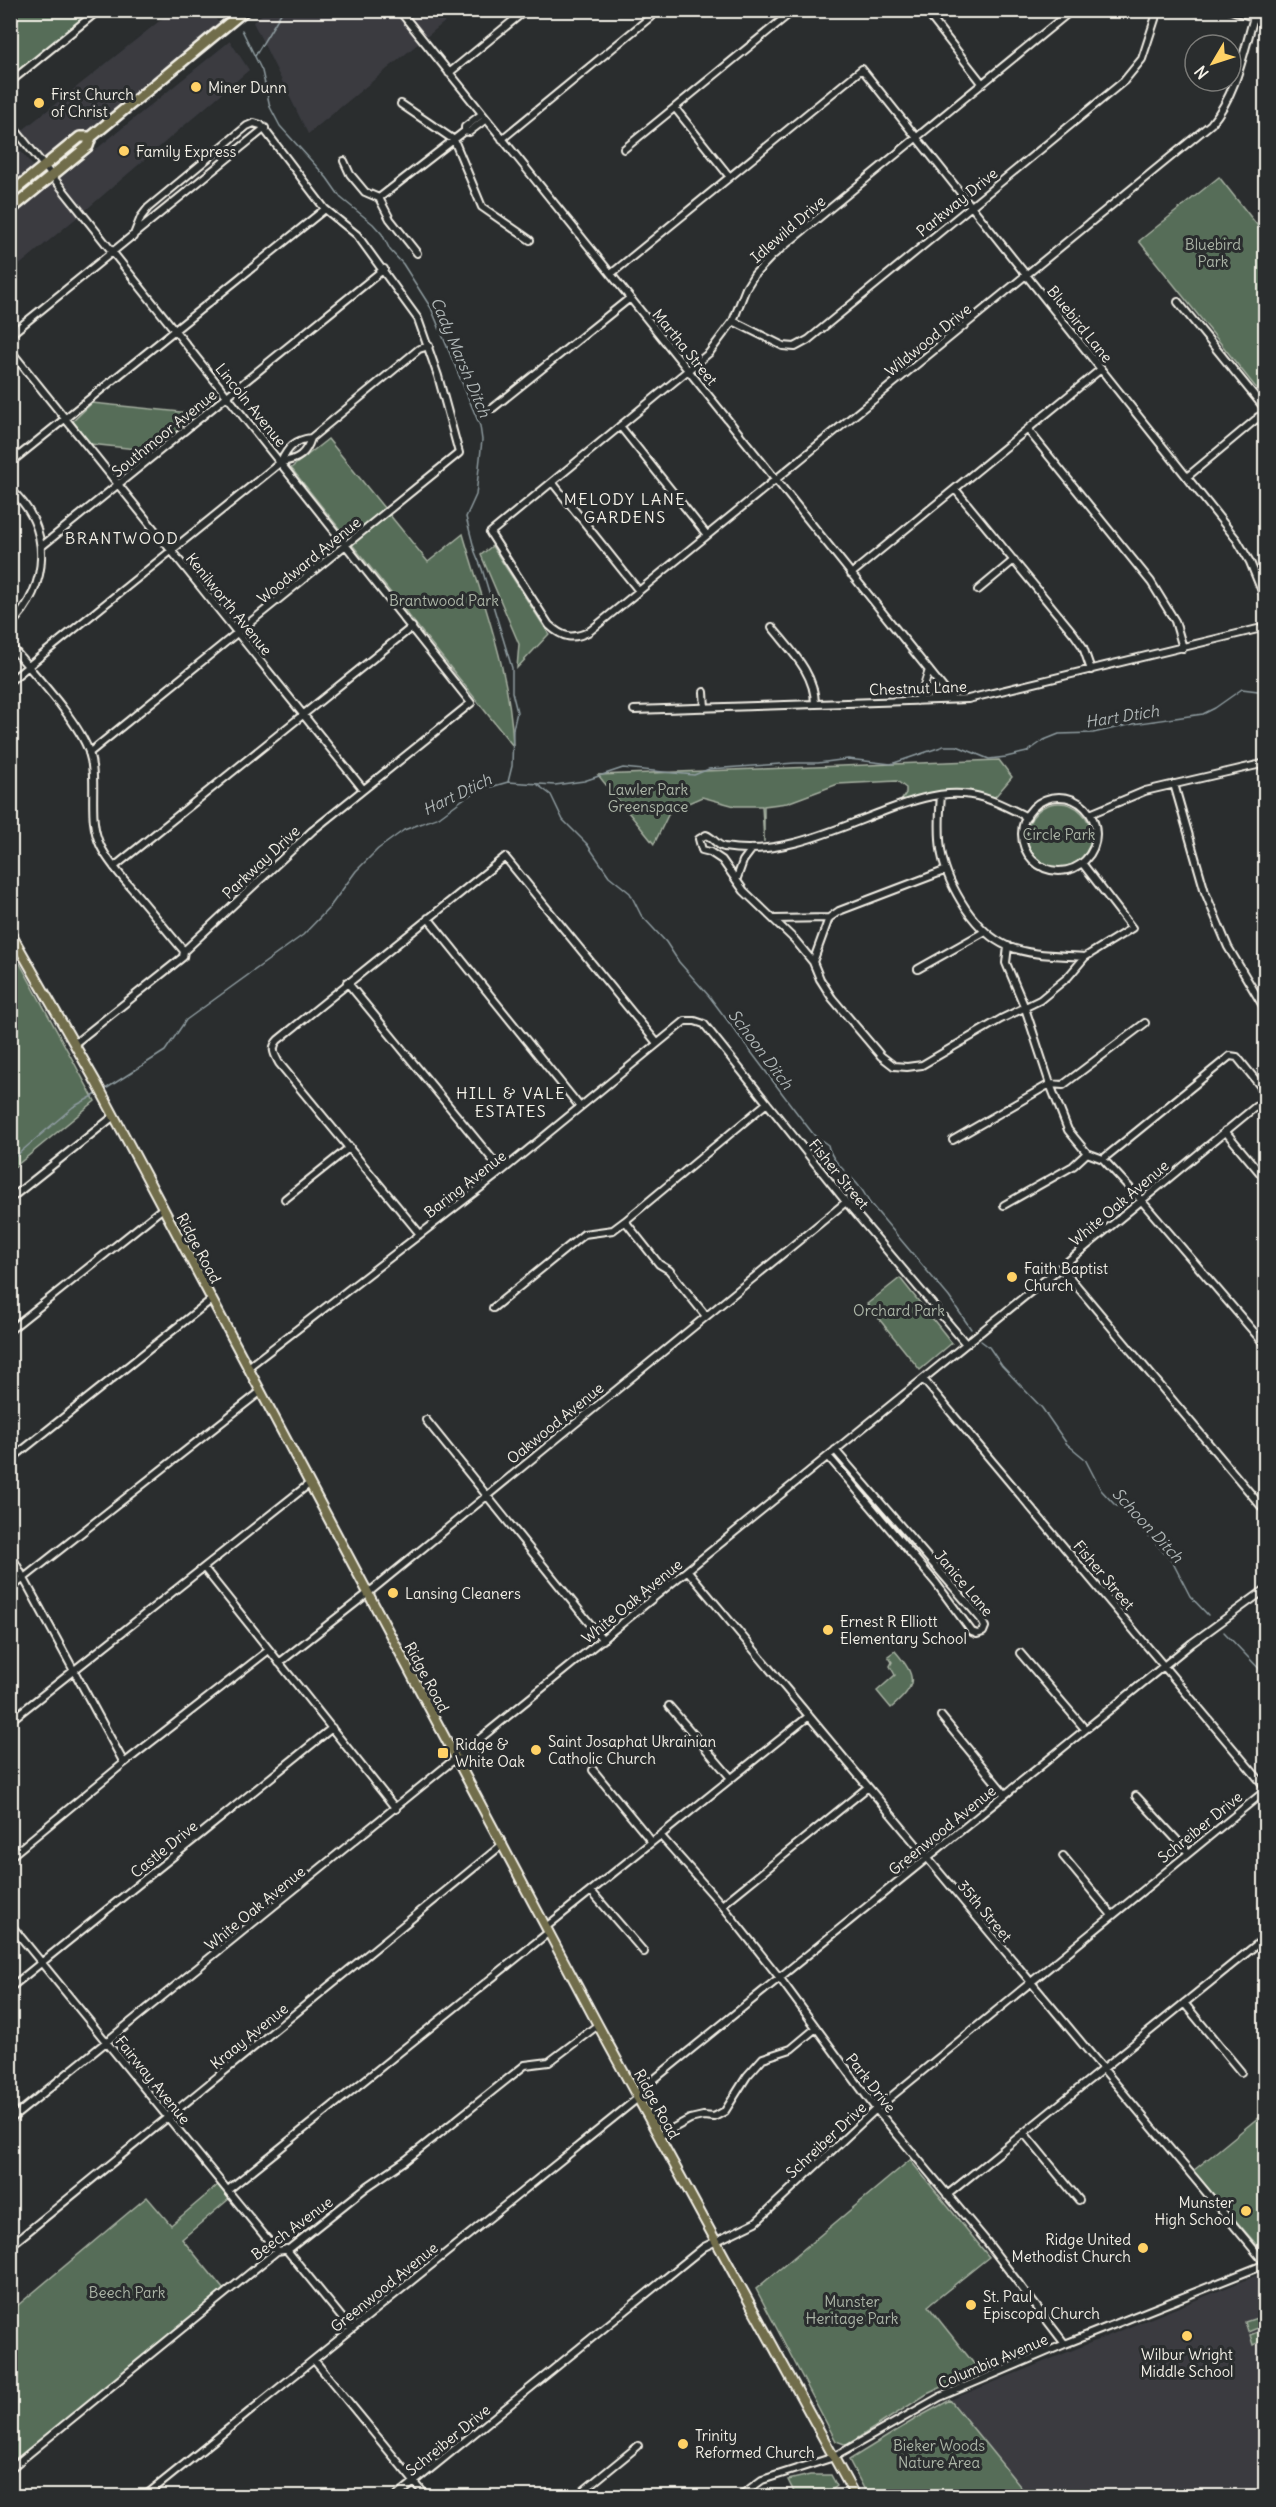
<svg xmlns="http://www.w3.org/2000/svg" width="1276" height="2507" font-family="Delius,sans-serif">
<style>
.built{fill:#3a3b41}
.green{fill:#566d59;stroke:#a5afa0;stroke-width:1.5}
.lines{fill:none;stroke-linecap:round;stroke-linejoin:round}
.stream{stroke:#8e9b9f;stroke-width:1.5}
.minor-casing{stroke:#f4f1e8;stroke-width:10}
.major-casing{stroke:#f4f1e8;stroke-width:12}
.highway-casing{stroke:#f4f1e8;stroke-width:14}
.minor{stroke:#2a2d2e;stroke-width:6}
.major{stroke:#716d4b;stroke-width:8}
.highway{stroke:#716d4b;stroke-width:9}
.poi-dot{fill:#ffd166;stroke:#2a2d2e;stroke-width:2}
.labels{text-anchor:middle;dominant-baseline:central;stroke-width:6;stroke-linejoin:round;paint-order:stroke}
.poi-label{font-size:15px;fill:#f4f1e8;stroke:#2a2d2e;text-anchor:start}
.street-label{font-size:15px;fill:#f4f1e8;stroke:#2a2d2e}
.park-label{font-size:15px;fill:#adb6a8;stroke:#2a2d2e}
.water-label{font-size:16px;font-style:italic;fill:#b0b7b7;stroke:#2a2d2e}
.neighbourhood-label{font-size:16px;letter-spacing:1.5px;fill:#f4f1e8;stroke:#2a2d2e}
</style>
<rect width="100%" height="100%" fill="#2a2d2e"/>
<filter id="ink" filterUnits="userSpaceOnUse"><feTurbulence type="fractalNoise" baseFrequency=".0167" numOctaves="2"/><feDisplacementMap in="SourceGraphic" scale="12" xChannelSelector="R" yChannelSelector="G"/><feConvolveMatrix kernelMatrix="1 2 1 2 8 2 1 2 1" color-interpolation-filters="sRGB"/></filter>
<g filter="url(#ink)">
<path class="built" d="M172 11H209L223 28 91 136H80L44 164 19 133Z
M266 11H458L308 134 253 22Z
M230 41 249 70 80 215 11 272V218Z
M10 138 32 165 31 171 11 188Z
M1265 2272V2496H1028L950 2400Z"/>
<path class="green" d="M11 11H94L11 79Z
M1219 177 1265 235V399L1139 241Z
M92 403 201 414 155 451 90 444 73 421Z
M328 439 428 562 463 534C483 603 511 674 513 746L291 468Z
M492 546 549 634 517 668 519 644 481 555Z
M999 760 1012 777 995 797C956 788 939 788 901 801L906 793V788L897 781 838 784 787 803 764 806V842L762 806H735L702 797 670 811 654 844 598 775Z
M1027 835a32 32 0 1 1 64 0a32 32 0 1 1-64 0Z
M11 947 95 1101 11 1170H10Z
M900 1278 952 1343 920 1370 867 1304Z
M895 1651C918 1678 917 1685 891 1708L877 1691 895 1675 890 1666 892 1662 888 1656Z
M1265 2112 1266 2250 1262 2251 1193 2171Z
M910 2160 989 2257 928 2306 979 2370 927 2394 847 2445 836 2441 756 2289Z
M218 2185 229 2199 182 2239 224 2290 11 2464V2311L147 2197 171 2225Z
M1266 2315 1265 2325 1248 2332 1245 2322Z
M1265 2329V2340L1253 2345 1250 2335Z
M950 2400 1028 2496H868L849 2460 917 2418Z
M810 2475H831L837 2486 824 2496H796L788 2480Z"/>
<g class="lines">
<path class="stream" d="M226 10 227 12
M242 30 262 71 270 107 280 126 327 178 341 198 373 224 382 234 390 250 403 264 431 308 480 426 482 440 476 495 466 517 475 552 482 569 512 668V692L517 712 513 729 512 766 508 782
M255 56 283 10
M538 785 551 795 563 820 587 844 609 876 630 893 641 915 666 942 679 962 709 996 800 1117 814 1135 828 1145C831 1161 848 1173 858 1185 863 1190 866 1196 869 1202L949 1297 971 1329
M104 1090 165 1051 186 1020 303 935 329 908 356 871 378 849 404 830 439 817 466 797 484 789 508 782 555 785 584 781 623 768 694 775 709 769 795 763H818L848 759 891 764 944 746H957L989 759 1006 757 1027 752 1044 740 1059 734 1093 733 1133 724 1203 714 1215 708 1242 689 1266 692
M10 1161 73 1107 97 1094
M981 1341 989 1347 1002 1366 1042 1408 1067 1444 1085 1459 1101 1490 1115 1505 1122 1508 1135 1525 1152 1539 1173 1563 1190 1596 1208 1615
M1224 1632 1266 1676"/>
<defs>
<path id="minor" d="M399 10 952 699
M925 10 982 83
M1072 10 772 256 754 275 746 288 733 321 709 353 490 533 549 625C563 638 573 640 590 631L1211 124C1238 92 1244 49 1256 10
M1231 10 1266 21
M449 73 526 10
M10 82 99 10
M401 104 454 140 482 207 530 240
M675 108 729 176
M10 123 471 703 312 831 184 951 183 957 74 1044
M465 131 469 132 486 119
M502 139 659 10
M624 149 794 10
M344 161 350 174 365 192 379 198 390 219 417 253
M379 198 465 131V127L482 114
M611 274 862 69 1237 540 1250 562 1266 601
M1178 302 1266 410
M733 321 783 346 795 347 808 340 1124 81 1142 59 1158 10
M10 335 265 128
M10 350 363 789
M493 408 630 298
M1258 417 1266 427
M620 426 707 535
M1028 430 1151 582 1175 621 1183 648
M281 462C298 460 306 454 311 438
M10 463 325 209
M1187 477 1266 411
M552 482 639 591
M10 489C53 526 50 587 10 625
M955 489 1074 634 1083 647 1091 670
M42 546 384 269
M851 574 1101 369
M978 590 1014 560
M772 627C791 651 815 673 815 704
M10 645C33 673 78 720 89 752 99 783 86 817 101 847 109 863 122 877 134 891 151 911 167 931 184 951
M10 681 281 462C288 447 295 440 311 438L419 349 429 346
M704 692 705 708
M917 701 922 692 929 670
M634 710 968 699 1266 627
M89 753 459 453 438 376 418 319 357 235 325 209 261 125 254 123 247 126 148 208 141 217 133 237
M1174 784 1205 892 1228 947 1266 1011
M941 795C937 843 939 868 966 909 977 925 989 938 1007 946 1031 956 1060 955 1085 957
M1022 834a37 37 0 1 1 74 0a37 37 0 1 1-74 0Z
M1090 814 1145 791 1266 763
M1027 817C1007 807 985 795 963 794 937 792 911 801 887 810 836 829 780 857 724 847 716 845 714 838 706 835L699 839 702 850 710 852 722 860 744 891 795 940 813 962 820 979 832 998 881 1056 894 1066 907 1067 922 1065 1001 1019 1040 1000 1068 977 1085 957 1132 928 1082 863
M114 867 412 627
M737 878 743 861 752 849
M428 918 580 1107
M774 919 829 918
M1008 946 1006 963 1025 1008 1050 1084 1068 1130 1087 1153
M813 962 829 918 839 911 944 871
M918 969 984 932
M347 982 502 1171
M1225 1131 1266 1180
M953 1140 1050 1084 1063 1085 1145 1023
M1103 1159 1140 1199 1266 1346
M10 1199 114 1116
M285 1199 350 1147
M1004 1205 1073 1166 1087 1153 1103 1159 1230 1056 1237 1057 1266 1093
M625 1221 659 1264 669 1270 706 1316
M420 1234 279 1063C275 1055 270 1048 278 1040L505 857 657 1043
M1061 1267 1266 1512
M493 1308 584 1234 613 1230 625 1221 767 1103
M10 1330 163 1208
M247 1368 502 1171 685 1021H695L704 1024 846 1202 966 1344
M923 1379 1266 1788
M426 1420 603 1640
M828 1456 936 1583 972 1632 977 1634 983 1632 985 1627 981 1619 835 1450
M10 1460 211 1300
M10 1553 124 1763
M204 1568 396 1809
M688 1571 1266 2264
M10 1589 260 1392
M1020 1653 1085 1729
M279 1663 367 1594 846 1202
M669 1706 731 1778
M941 1716 1005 1794
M10 1721 309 1484
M593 1770 652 1842
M1136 1796 1188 1852
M660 1835 722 1905 779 1977 876 2109 987 2242 1065 2344
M1063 1856 1111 1914
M10 1857 124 1763 269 1650
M591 1891 644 1952
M722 1905 868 1787
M10 1924 277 2251
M546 1927 809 1716
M10 1988 332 1728
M1184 2003 1241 2072
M636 2094 1192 1643 1266 1589
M10 2120 1061 1267 1266 1098
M1024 2133 1079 2200
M659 2136 690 2119 703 2116 714 2117 725 2111 747 2076 763 2058 791 2049 815 2029
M228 2190 549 1932
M947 2195 1266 1937
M10 2246 503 1844
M286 2249 351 2329
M314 2360 426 2496
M10 2469 277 2251 289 2249 368 2186 406 2160 525 2065 549 2062 598 2025
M145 2496 638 2098
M397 2496 704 2247 756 2222 876 2109 1266 1790
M577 2496 638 2446
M740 2496 762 2480 834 2457 940 2397 1065 2344 1266 2264"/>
<path id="major" d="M10 932 96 1082 598 2025 855 2496"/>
<path id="highway" d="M10 194 80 137H91
M10 205 15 206 88 146 91 137 245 10"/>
</defs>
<use href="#minor" class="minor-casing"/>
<use href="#major" class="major-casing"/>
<use href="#highway" class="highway-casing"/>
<use href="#minor" class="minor"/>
<use href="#major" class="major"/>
<use href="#highway" class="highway"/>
</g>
</g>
<g class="poi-dot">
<circle cx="196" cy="87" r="6"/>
<circle cx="39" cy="103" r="6"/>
<circle cx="124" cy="151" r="6"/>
<circle cx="1012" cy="1277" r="6"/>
<circle cx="393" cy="1593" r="6"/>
<circle cx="828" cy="1630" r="6"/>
<circle cx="536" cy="1750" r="6"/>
<rect x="437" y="1747" width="12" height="12" rx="3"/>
<circle cx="1246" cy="2211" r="6"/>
<circle cx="1143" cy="2248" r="6"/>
<circle cx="971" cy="2305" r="6"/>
<circle cx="1187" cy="2336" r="6"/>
<circle cx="683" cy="2444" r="6"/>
</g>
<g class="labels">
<g class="poi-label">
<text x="208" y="87">Miner Dunn</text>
<text x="51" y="94">First Church<tspan x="51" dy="17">of Christ</tspan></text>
<text x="136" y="151">Family Express</text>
<text x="1024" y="1268">Faith Baptist<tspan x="1024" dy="17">Church</tspan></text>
<text x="405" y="1593">Lansing Cleaners</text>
<text x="840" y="1621">Ernest R Elliott<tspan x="840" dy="17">Elementary School</tspan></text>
<text x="548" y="1741">Saint Josaphat Ukrainian<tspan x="548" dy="17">Catholic Church</tspan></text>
<text x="455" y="1744">Ridge &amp;<tspan x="455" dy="17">White Oak</tspan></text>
<text x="1234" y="2202" text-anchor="end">Munster<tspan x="1234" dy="17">High School</tspan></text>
<text x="1131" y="2239" text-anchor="end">Ridge United<tspan x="1131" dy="17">Methodist Church</tspan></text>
<text x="983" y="2296">St. Paul<tspan x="983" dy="17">Episcopal Church</tspan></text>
<text x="1187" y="2354" text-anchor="middle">Wilbur Wright<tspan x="1187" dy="17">Middle School</tspan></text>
<text x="695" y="2435">Trinity<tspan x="695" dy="17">Reformed Church</tspan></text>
</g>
<g class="street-label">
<text transform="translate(957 202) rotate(-39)">Parkway Drive</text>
<text transform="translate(788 229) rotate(-41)">Idlewild Drive</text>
<text transform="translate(1080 324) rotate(51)">Bluebird Lane</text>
<text transform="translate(928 340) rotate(-39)">Wildwood Drive</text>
<text transform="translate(685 347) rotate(51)">Martha Street</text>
<text transform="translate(251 405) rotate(51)">Lincoln Avenue</text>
<text transform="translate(164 433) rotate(-39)">Southmoor Avenue</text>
<text transform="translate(309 560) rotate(-39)">Woodward Avenue</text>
<text transform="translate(229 604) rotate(51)">Kenilworth Avenue</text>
<text transform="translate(918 688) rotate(-2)">Chestnut Lane</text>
<text transform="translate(261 862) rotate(-43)">Parkway Drive</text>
<text transform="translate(839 1174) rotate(51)">Fisher Street</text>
<text transform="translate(465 1184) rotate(-38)">Baring Avenue</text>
<text transform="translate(1119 1203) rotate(-40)">White Oak Avenue</text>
<text transform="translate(199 1248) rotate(62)">Ridge Road</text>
<text transform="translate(555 1423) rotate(-39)">Oakwood Avenue</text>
<text transform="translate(1104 1575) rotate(50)">Fisher Street</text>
<text transform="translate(964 1583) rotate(50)">Janice Lane</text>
<text transform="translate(632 1601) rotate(-39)">White Oak Avenue</text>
<text transform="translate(427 1677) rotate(62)">Ridge Road</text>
<text transform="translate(1200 1827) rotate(-39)">Schreiber Drive</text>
<text transform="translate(942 1830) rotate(-39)">Greenwood Avenue</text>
<text transform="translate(164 1849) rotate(-39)">Castle Drive</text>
<text transform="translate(255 1908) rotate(-39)">White Oak Avenue</text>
<text transform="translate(985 1911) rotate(50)">35th Street</text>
<text transform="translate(249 2036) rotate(-39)">Kraay Avenue</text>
<text transform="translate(153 2080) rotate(51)">Fairway Avenue</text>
<text transform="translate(871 2083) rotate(52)">Park Drive</text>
<text transform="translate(657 2104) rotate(61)">Ridge Road</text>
<text transform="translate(826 2140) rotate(-43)">Schreiber Drive</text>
<text transform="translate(292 2228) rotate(-36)">Beech Avenue</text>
<text transform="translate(384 2287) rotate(-39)">Greenwood Avenue</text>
<text transform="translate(993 2361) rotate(-23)">Columbia Avenue</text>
<text transform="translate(448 2440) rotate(-39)">Schreiber Drive</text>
</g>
<g class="park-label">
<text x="1213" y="244">Bluebird<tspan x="1213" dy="17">Park</tspan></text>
<text x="444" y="600">Brantwood Park</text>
<text x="648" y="789">Lawler Park<tspan x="648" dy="17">Greenspace</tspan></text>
<text x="1059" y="834">Circle Park</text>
<text x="899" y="1310">Orchard Park</text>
<text x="127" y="2292">Beech Park</text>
<text x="852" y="2301">Munster<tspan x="852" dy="17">Heritage Park</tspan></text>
<text x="939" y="2445">Bieker Woods<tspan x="939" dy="17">Nature Area</tspan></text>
</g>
<g class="water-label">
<text transform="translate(461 357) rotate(67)">Cady Marsh Ditch</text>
<text transform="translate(1122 716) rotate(-9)">Hart Dtich</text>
<text transform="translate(457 794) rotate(-26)">Hart Dtich</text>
<text transform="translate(761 1049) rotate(53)">Schoon Ditch</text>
<text transform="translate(1148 1525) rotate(47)">Schoon Ditch</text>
</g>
<g class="neighbourhood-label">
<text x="625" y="499">MELODY LANE<tspan x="625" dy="18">GARDENS</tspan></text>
<text x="122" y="538">BRANTWOOD</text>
<text x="511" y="1093">HILL &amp; VALE<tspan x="511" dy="18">ESTATES</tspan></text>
</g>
</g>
<rect width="1276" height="2507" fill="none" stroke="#2a2d2e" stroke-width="36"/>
<rect x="18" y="18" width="1240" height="2471" fill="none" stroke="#f4f1e8" stroke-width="2" filter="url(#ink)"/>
<g transform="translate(1213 63) rotate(231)"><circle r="28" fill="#2a2d2e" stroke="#7b7b78" stroke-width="1.5"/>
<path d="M0-4.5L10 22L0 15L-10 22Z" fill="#ffd166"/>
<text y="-9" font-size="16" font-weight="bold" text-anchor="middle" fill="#f4f1e8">N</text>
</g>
</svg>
